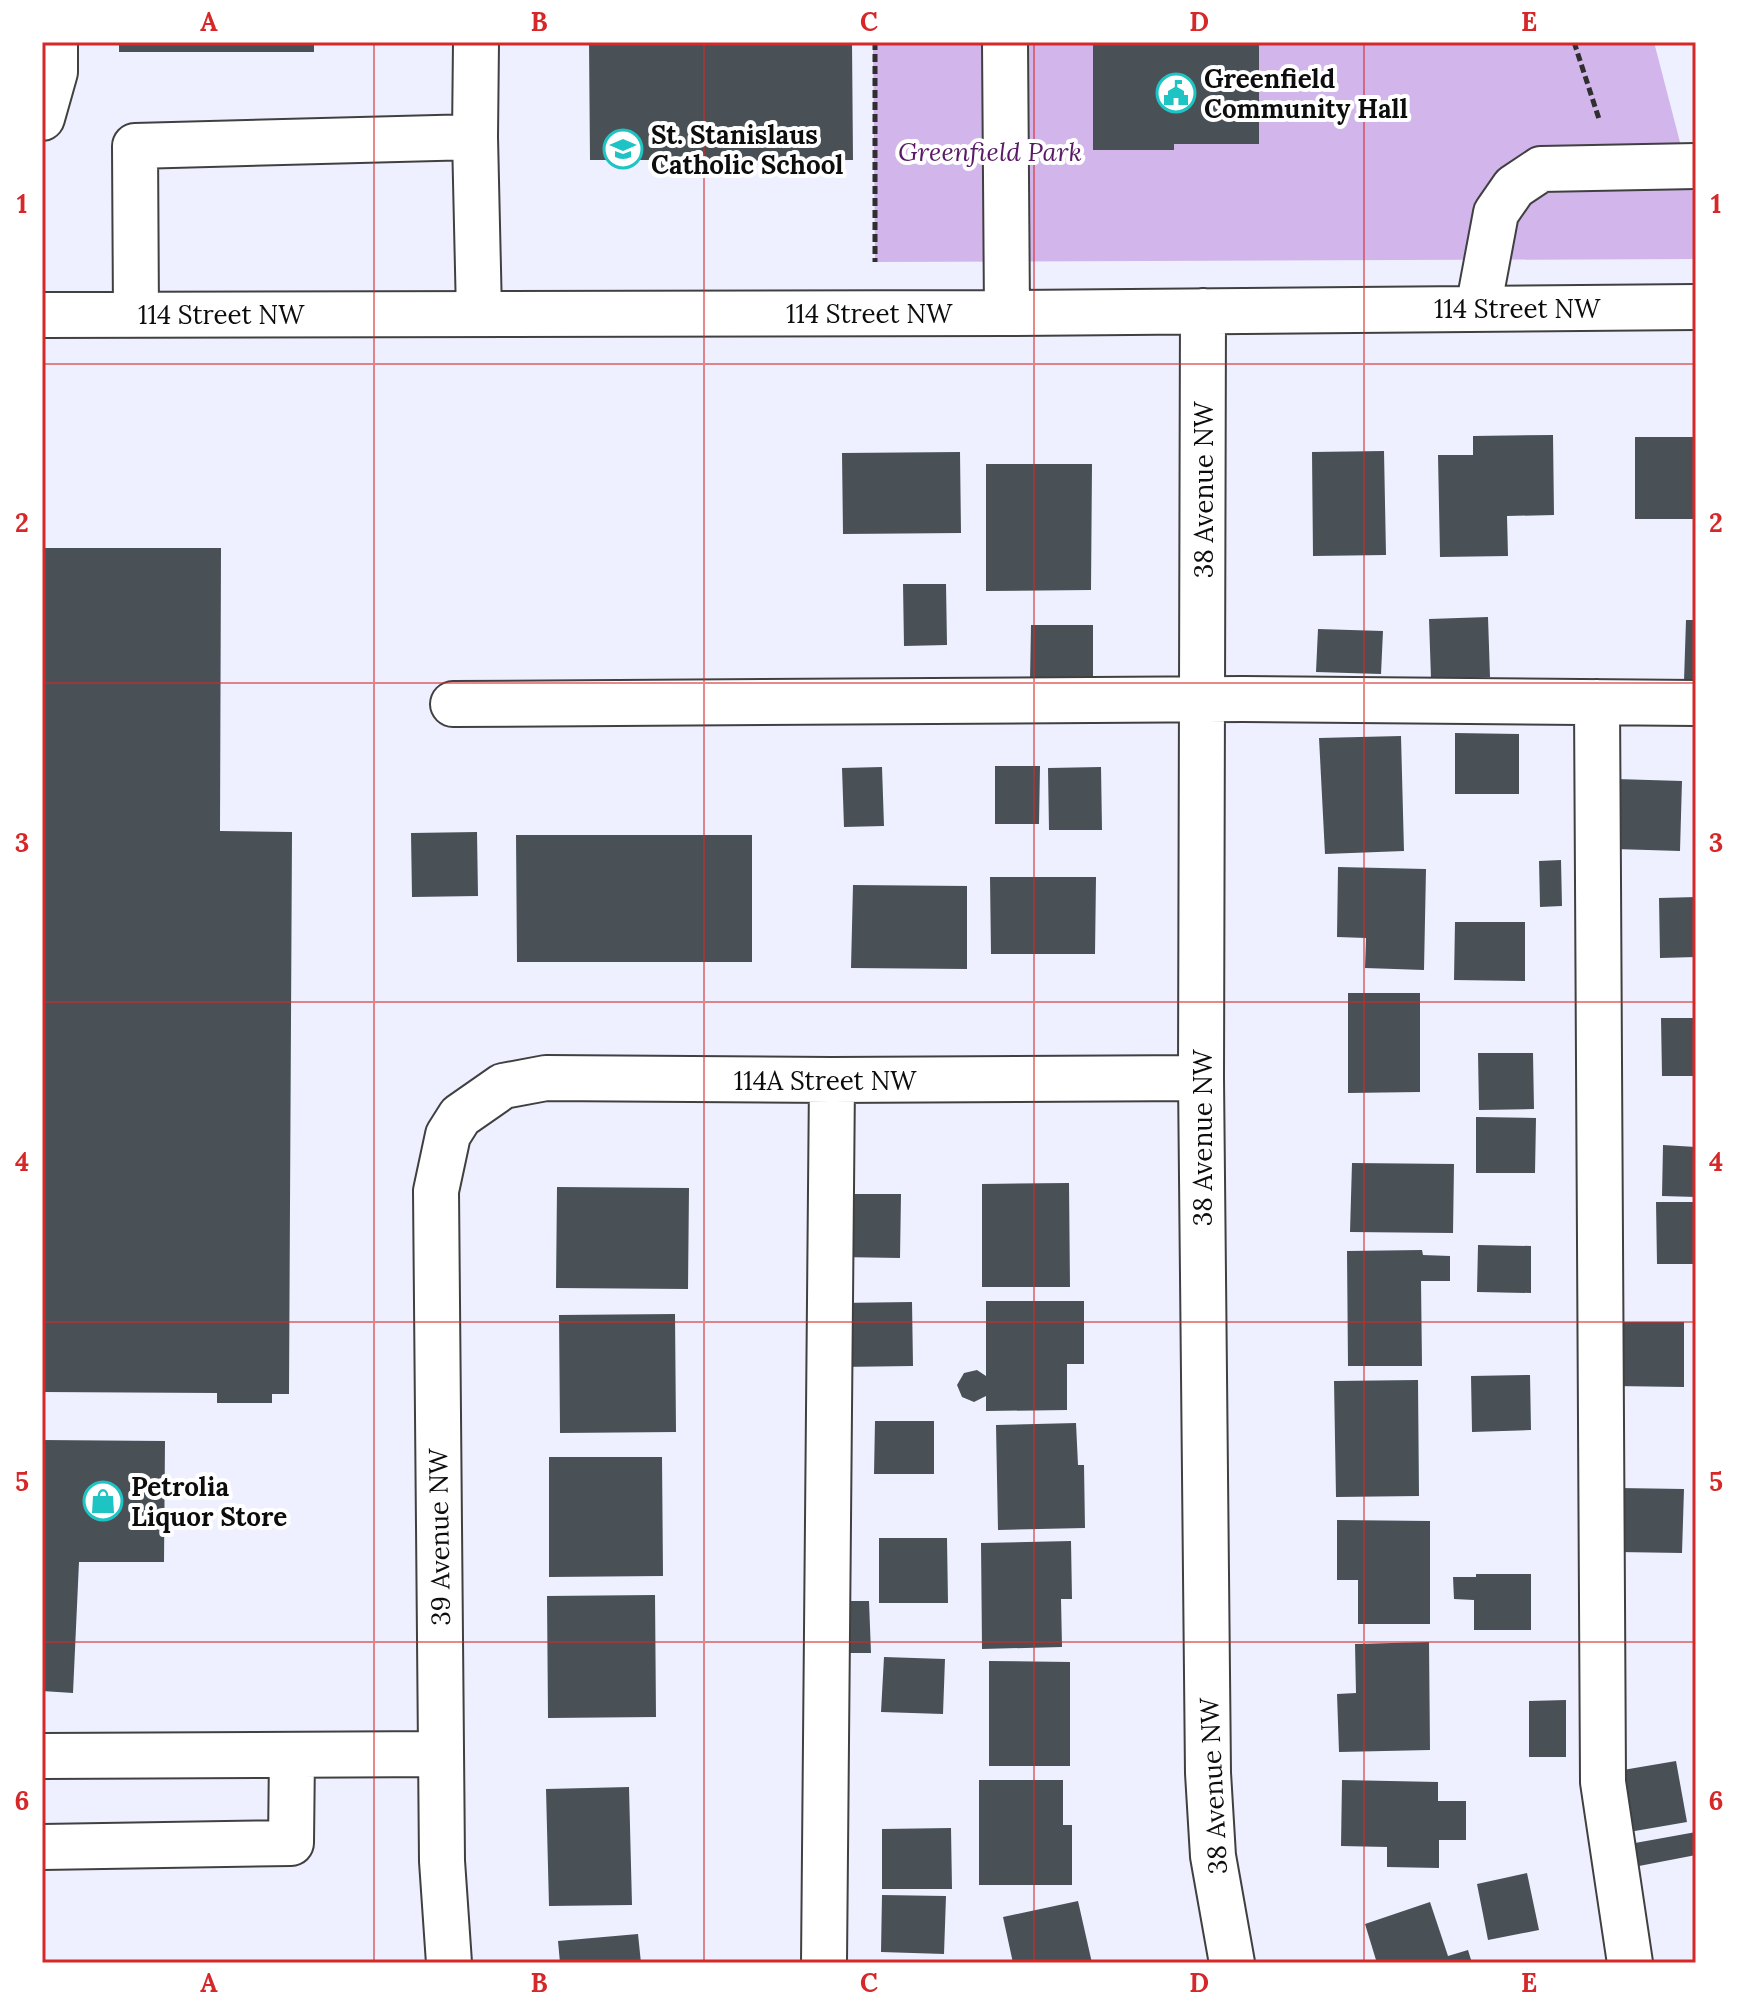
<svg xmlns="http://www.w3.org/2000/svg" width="1738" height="2005" font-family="Lora,serif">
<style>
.green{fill:#d1b5eb}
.building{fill:#495156}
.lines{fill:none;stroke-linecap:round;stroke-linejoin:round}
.minor-casing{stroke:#404040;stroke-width:48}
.path{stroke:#2f2f2f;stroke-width:5;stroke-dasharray:8 4;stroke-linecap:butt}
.minor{stroke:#fff;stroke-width:44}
.grid{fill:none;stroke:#d62828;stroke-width:2;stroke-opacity:0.55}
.labels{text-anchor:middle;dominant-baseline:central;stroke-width:8;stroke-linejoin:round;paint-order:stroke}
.poi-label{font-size:26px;font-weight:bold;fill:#0d0d0d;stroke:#fff;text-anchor:start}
.park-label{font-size:26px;font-style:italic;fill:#5b1a68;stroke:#fff}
.street-label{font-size:26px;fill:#0d0d0d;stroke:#fff}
.neatline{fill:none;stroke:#d62828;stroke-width:3}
.grid-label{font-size:26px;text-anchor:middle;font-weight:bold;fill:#d62828}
</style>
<rect width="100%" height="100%" fill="#eef0ff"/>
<path class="green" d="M873 42H1654L1696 204V259L875 262Z"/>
<path class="building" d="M119 42H314V52H119Z
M589 42H852L853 160 695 161V171H661V160H590Z
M1093 42H1259V144H1174V150H1093Z
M1553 435 1554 515 1507 516 1508 556 1440 557 1438 455H1473V436Z
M1635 437H1696V519H1635Z
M1384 451 1386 555 1313 556 1312 452Z
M960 452 961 533 843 534 842 453Z
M986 464H1092L1091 590 986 591Z
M42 548H221L220 831 292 832 289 1394H272V1403H217V1393L42 1392Z
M903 584H946L947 645 904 646Z
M1488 617 1490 677 1431 679 1429 619Z
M1686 620H1696V681H1684Z
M1031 625H1093V681H1030Z
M1318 629 1383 631 1381 674 1316 672Z
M1455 733 1519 734V794H1455Z
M1401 736 1404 851 1325 854 1319 738Z
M995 766H1040L1039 824H995Z
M882 767 884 826 844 827 842 768Z
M1101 767 1102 830H1049L1048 768Z
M1616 779 1682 781 1680 851 1615 849Z
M477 832 478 896 412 897 411 833Z
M516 835H752V962H517Z
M1561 860 1562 906 1540 907 1539 861Z
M1338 867 1426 869 1424 970 1365 968 1366 938 1337 937Z
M990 877H1096L1095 954H991Z
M853 885 967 886V969L851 968Z
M1696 897V957L1660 958 1659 898Z
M1455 922H1525V981L1454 980Z
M1348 993H1420V1092L1348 1093Z
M1661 1018H1696V1076H1662Z
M1478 1053H1533L1534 1109 1479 1110Z
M1476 1117 1536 1118 1535 1173H1476Z
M1663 1145 1696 1147V1197L1662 1196Z
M1352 1163 1454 1164 1453 1233 1350 1232Z
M1069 1183 1070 1287H982V1184Z
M557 1187 689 1188 688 1289 556 1288Z
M840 1194H901L900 1258 839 1257Z
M1656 1202H1696V1264H1657Z
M1478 1245 1531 1246V1293L1477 1292Z
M1422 1250 1423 1255 1450 1256V1281H1421L1422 1366H1348L1347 1251Z
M986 1301H1084V1364H1067V1410L986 1411V1396L974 1402 962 1397 957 1385 964 1373 977 1370 986 1376Z
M912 1302 913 1366 839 1367 837 1303Z
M675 1314 676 1432 560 1433 559 1315Z
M1616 1322H1684V1387L1615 1386Z
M1530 1375 1531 1430 1472 1432 1471 1376Z
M1418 1380 1419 1496 1336 1497 1334 1381Z
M875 1421H934V1474H874Z
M1076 1423 1078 1465H1084L1085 1528 998 1530 996 1425Z
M42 1440 165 1441 164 1562H79L73 1693 42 1691Z
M549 1457H662L663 1576 549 1577Z
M1619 1488 1684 1489 1682 1553 1618 1552Z
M1337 1520 1430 1521V1624H1358V1580H1337Z
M879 1538H947L948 1603H879Z
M1071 1541 1072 1599H1061L1062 1647 982 1649 981 1543Z
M1476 1574H1531V1630H1474V1600L1454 1599 1453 1577H1476Z
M655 1595 656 1717 548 1718 547 1596Z
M848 1601H869L871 1653H849Z
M1429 1642 1430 1750 1339 1752 1337 1694 1356 1693 1355 1644Z
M884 1657 945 1659 943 1714 881 1712Z
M989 1661 1070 1662V1766H989Z
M1566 1700V1757H1529V1701Z
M1676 1761 1687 1822 1629 1832 1617 1771Z
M979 1780H1063V1825H1072V1885H979Z
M1342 1780 1438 1782V1801H1466V1840H1439V1868L1387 1867V1847L1341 1846Z
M629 1787 632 1905 549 1906 546 1789Z
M951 1828 952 1889H882V1829Z
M1696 1832V1855L1639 1866 1635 1843Z
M1527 1873 1539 1930 1488 1940 1477 1884Z
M882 1895 946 1896 944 1954 881 1952Z
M1078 1901 1092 1963H1013L1003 1917Z
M1430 1902 1448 1956 1468 1950 1472 1963H1368L1376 1960 1365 1924Z
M638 1934 641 1963H560L558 1941Z"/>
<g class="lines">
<defs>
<path id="minor" d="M1005 42 1007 313
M42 118 55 72V42
M475 137 476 42
M1478 309 1496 213 1514 187 1541 169 1696 166
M1203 311 1201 1078 1208 1773 1213 1856 1232 1963
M136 314 135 146 475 137 479 313
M42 315 1007 313 1696 307
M1597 702 1603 1782 1630 1963
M453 704 1243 699 1696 703
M42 1756 441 1754
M42 1847 291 1843 292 1755
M449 1963 442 1861 436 1191 448 1135 460 1116 503 1086 546 1078 832 1080 1201 1078
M824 1963 832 1080"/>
</defs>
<use href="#minor" class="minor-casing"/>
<path class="path" d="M875 42V262
M1574 42 1599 119"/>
<use href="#minor" class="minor"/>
</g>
<path class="grid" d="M374 42V1963M704 42V1963M1034 42V1963M1364 42V1963M42 364H1696M42 683H1696M42 1002H1696M42 1322H1696M42 1642H1696"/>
<defs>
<symbol id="civic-ring" viewBox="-11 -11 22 22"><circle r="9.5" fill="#fff" stroke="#1ec4c3" stroke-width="1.5"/><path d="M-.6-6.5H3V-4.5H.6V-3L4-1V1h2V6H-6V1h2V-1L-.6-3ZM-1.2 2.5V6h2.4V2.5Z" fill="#1ec4c3"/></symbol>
<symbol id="school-ring" viewBox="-11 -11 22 22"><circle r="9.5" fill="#fff" stroke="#1ec4c3" stroke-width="1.5"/><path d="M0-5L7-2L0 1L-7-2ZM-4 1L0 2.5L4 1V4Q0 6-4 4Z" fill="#1ec4c3"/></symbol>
<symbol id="shop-ring" viewBox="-11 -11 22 22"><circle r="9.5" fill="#fff" stroke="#1ec4c3" stroke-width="1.5"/><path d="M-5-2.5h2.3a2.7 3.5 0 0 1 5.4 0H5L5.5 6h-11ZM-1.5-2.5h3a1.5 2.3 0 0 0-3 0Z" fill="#1ec4c3"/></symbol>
</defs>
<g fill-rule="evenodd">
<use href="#civic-ring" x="1154" y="71" width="44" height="44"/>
<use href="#school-ring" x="601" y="127" width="44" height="44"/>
<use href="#shop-ring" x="81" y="1479" width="44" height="44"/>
</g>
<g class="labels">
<g class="poi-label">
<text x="1204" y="78">Greenfield<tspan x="1204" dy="30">Community Hall</tspan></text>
<text x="651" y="134">St. Stanislaus<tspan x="651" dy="30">Catholic School</tspan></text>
<text x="131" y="1486">Petrolia<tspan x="131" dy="30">Liquor Store</tspan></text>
</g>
<g class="park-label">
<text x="990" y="151">Greenfield Park</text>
</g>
<g class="street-label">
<text x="1517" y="308">114 Street NW</text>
<text x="869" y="313">114 Street NW</text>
<text x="221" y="314">114 Street NW</text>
<text transform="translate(1203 490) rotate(-90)">38 Avenue NW</text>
<text x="825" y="1080">114A Street NW</text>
<text transform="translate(1202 1138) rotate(-90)">38 Avenue NW</text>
<text transform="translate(439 1537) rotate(-91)">39 Avenue NW</text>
<text transform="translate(1213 1786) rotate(-93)">38 Avenue NW</text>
</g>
</g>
<rect width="1738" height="2005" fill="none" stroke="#ffffff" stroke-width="88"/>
<rect x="44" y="44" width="1650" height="1917" class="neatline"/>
<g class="grid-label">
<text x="209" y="31">A</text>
<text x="539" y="31">B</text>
<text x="869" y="31">C</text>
<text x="1199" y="31">D</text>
<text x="1529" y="31">E</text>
<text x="22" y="213">1</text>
<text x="1716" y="213">1</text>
<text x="22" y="532">2</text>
<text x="1716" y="532">2</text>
<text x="22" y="852">3</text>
<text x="1716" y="852">3</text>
<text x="22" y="1171">4</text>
<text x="1716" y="1171">4</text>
<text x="22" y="1491">5</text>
<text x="1716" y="1491">5</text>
<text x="22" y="1810">6</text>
<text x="1716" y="1810">6</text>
<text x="209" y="1992">A</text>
<text x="539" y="1992">B</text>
<text x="869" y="1992">C</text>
<text x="1199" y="1992">D</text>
<text x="1529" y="1992">E</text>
</g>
</svg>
